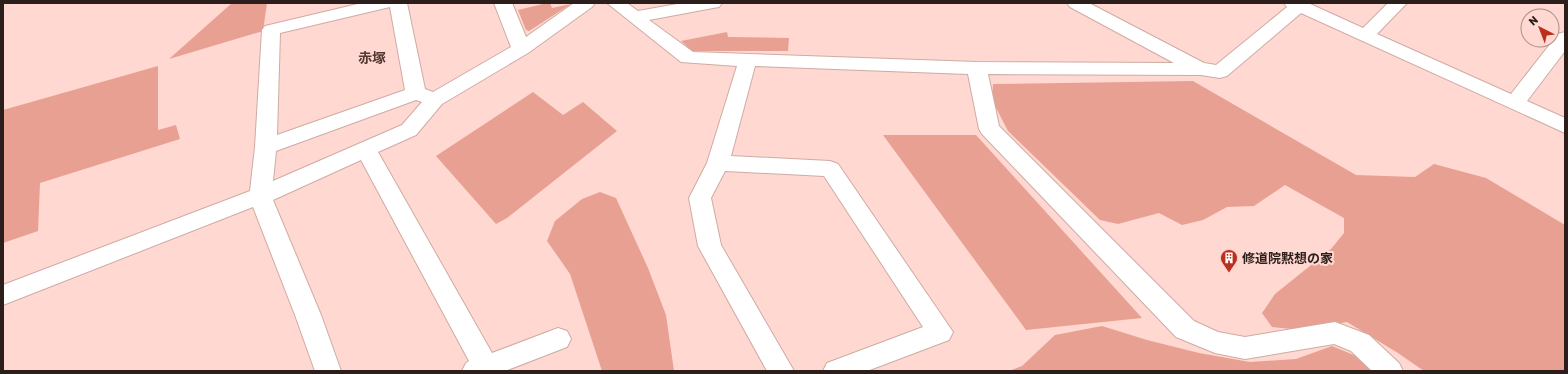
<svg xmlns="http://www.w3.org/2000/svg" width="1568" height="374" font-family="Rubik,'Noto Sans JP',sans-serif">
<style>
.green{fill:#e8a092}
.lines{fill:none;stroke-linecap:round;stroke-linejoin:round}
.minor-casing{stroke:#cfaba4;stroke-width:2}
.minor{fill:#fff;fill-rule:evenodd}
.labels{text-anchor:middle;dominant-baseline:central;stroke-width:4;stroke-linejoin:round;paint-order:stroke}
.poi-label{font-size:13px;font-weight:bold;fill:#2b1e1b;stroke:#fed8d1;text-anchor:start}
.neighbourhood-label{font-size:14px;font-weight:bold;fill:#563833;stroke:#fed8d1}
</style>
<rect width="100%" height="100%" fill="#fed8d1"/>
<path class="green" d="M232 3H267L263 31 169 59Z
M547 3H550L552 8 571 4 529 31 526 30 518 10Z
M727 32 728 37 789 38 788 51H692L681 41Z
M158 66V130L176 125 180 139 40 183 38 231 3 243V110Z
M1193 81 1356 175 1415 177 1434 164 1486 178 1565 225V371H1424L1398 353 1347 322 1301 330 1272 327 1262 313 1275 294 1331 249 1344 233V218L1285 185 1254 206 1227 207 1203 220 1182 225 1159 213 1118 224 1100 220 1008 131 992 100 993 84Z
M533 92 563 115 583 102 617 131 507 218 496 224 436 156Z
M883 135H976L1142 318 1026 330Z
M600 192 616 198 648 268 666 315 674 371H602L570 274 547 241 555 221 582 199Z
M1102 326 1147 340 1199 353 1250 362 1296 359 1332 346 1373 363 1377 371H1009L1022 366 1055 335Z"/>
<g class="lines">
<defs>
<path id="minor" d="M362 3H407L425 89 433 92 511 47 494 3H512L526 37 574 3H595L592 7 528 53 442 104 416 135 378 152 492 353 558 328 567 331 571 339 567 347 505 371H462L466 363 469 361 361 160 273 200 321 315 341 371H315L295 315 253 207 3 305V285L250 191 255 147 262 30 265 26ZM390 7 405 90 277 135 280 33ZM416 100 422 102 402 125 273 181 276 151Z
M607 3H627L638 11 683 3H722L719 7 713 8 649 20 693 52 977 62 1174 63 1070 7 1067 3H1089L1204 63 1216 65 1287 7 1284 3H1308L1363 28 1388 3H1407L1377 34 1511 94 1558 34 1565 32V51L1527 101 1565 118V133L1301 13 1227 76 1220 78 1201 75 988 74 999 126 1194 321 1218 332 1245 337 1335 322 1369 335 1399 363 1403 371H1372L1351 351 1334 344 1245 359 1215 353 1176 337 982 134 979 129 968 74 755 66 731 156 830 161 838 164 953 332 949 340 867 371H823L827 363 923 327 824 176 725 171 711 198 721 245 794 371H767L698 246 689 198 707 163 737 66 681 62Z"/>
</defs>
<use href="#minor" class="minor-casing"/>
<use href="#minor" class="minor"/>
</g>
<defs>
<symbol id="building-pin" viewBox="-11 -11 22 30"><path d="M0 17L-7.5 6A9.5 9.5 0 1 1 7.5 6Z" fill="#bc2f1e" stroke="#fed8d1"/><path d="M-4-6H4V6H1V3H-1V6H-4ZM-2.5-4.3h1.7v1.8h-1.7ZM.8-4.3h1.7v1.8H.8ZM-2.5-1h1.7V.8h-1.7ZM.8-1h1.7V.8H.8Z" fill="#fff"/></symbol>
</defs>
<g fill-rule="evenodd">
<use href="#building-pin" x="1219" y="248" width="20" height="27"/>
</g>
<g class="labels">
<g class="poi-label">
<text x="1242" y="258">修道院黙想の家</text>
</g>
<g class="neighbourhood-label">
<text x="372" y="58">赤塚</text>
</g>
</g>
<rect width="1568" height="374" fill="none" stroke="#2b1e1b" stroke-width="8"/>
<g transform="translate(1540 28) rotate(318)"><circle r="19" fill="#fed8d1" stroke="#aa8e88"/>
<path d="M0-3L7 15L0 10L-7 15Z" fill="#bc2f1e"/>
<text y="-6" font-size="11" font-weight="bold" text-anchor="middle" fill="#2b1e1b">N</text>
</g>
</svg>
